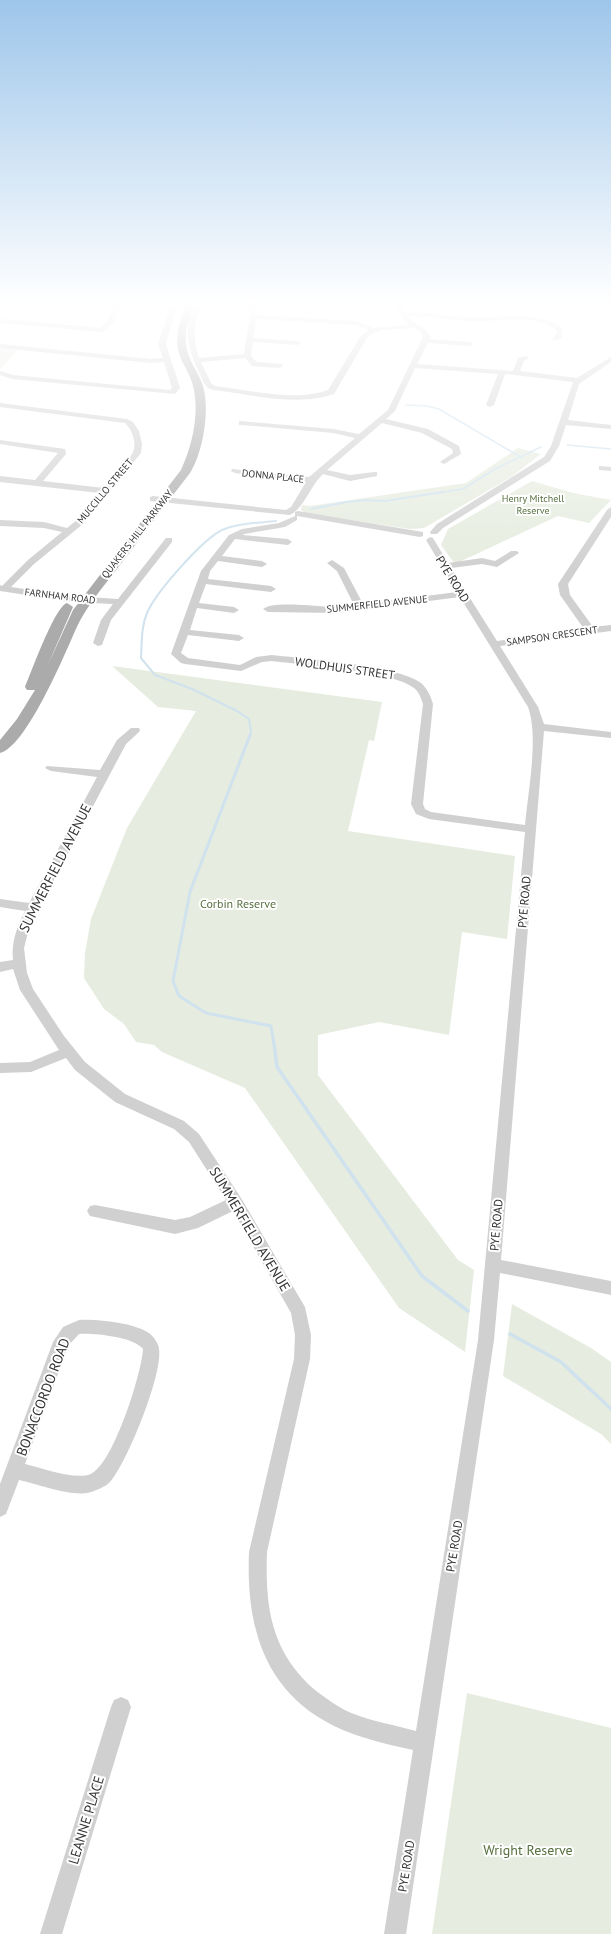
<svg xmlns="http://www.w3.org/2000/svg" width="611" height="1934" font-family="'PT Sans',sans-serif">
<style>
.green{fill:#e6ecdf}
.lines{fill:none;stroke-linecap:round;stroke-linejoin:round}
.stream-far3{stroke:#cfe2ee;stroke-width:1.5}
.stream-far2{stroke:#cfe2ee;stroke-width:2}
.stream-far1{stroke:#cfe2ee;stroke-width:3}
.stream{stroke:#cfe2ee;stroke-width:3.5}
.minor{fill:#d0d0d0;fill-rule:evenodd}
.major{fill:#ababab;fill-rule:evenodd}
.labels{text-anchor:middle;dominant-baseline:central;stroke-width:4;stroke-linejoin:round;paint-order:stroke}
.far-street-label{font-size:10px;fill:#333;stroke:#fff}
.far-park-label{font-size:10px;fill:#56703f;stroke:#fff}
.street-label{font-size:12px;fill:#333;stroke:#fff}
.park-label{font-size:12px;fill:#56703f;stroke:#fff}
.near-street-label{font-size:14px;fill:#333;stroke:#fff}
.near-park-label{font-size:14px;fill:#56703f;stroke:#fff}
</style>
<rect width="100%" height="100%" fill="#fff"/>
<path class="green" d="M0 348 18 350 0 369Z
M518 448 541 454 511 477 424 528 410 529 305 513 301 510 302 505 310 506 466 483Z
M532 481 573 493 611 500 589 523 558 516 455 564 441 545 448 529Z
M112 666 382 702 374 741 369 740 348 831 515 856 507 939 462 932 449 1035 379 1022 318 1035V1075L458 1260 474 1270 465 1352 399 1308 245 1088 162 1052 154 1045 136 1042 124 1024 104 1009 84 978 85 953 91 919 127 828 196 711 158 707Z
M512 1304 591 1348 611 1362V1444L601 1434 503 1376Z
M467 1693 611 1728V1934H432Z"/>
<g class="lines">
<path class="stream-far3" d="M406 405 427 406 439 409 522 458
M567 445 611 449
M436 493 463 489 495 469 541 447"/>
<path class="stream-far2" d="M311 509 347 502 367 500 385 501 443 492
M250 736 251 732 249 719 237 711 192 689 155 675 141 658C142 643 141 627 147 613 156 592 202 540 222 530 239 523 258 523 276 521"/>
<path class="stream-far1" d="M250 735 190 892 173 981 179 996 206 1013 271 1026 274 1044"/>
<path class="stream" d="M274 1043 277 1067 422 1276 468 1311
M510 1334 561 1362 611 1409"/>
<path class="minor" d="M116 302H122L113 323 102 332 0 323V319L100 328 107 322Z
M172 302H178L166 344 180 388 175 394 12 379 0 375V371L13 375 170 390 172 388 164 362 151 363 0 348V344L151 359 163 358 158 344Z
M199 302H206C192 317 193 340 199 358L244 354 251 308C243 304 229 308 223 302H249L258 307 257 315 357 321 373 328 409 325 399 315 397 302H403L405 313C427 311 448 316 469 317 499 319 537 309 562 328V337L558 340H554L552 339 556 335 557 330C533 312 496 323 469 321 448 320 428 315 407 317L425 329 431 337 430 339 470 342 474 344 470 346 428 343 417 364 513 371 518 358 525 356 529 358 524 361 520 371 577 378 611 357V362L579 384 568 420 611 425V429L566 425 559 446 550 461 443 528 437 534H431L430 532 437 524 544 457 551 446 573 382 505 374 494 405 490 407 486 405 498 374 415 368 395 411 386 419 428 429 459 446 461 454 444 464 440 462 453 453 452 449 422 433 382 423 327 470 350 475 374 472H377V476L350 481 323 474C310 486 305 507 290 515L150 501V497L153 496 286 510 291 507 306 482 235 473 231 471 232 469 309 477 355 438 333 433 242 425H239V421L333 429 359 434 388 410 423 337 420 331 415 328 381 330 372 334 367 338 334 394C298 407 250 394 213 390 205 388 203 381 200 374 189 352 180 323 199 302ZM256 319 356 325 368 330 360 337 328 390C297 402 248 390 215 386L211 383 201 362 245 358 252 366 279 368 283 366 282 364 257 362 251 356 253 342 297 345 301 343 297 341 253 338Z
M567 302 601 305 608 304 611 307 601 309 570 304Z
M0 403 127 419 133 422 139 431 142 444 141 453 83 524 34 564 11 587 73 596 118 599 166 538H172V542L111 620 102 645 98 646 93 643 101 620 113 604 73 602 0 591V585L2 586 28 560 62 532 44 528 0 526V520L44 522 67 528 77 520 100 493 0 482V476L35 480 58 453 0 444V440L65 449 66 454 43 481 104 488C110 480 130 460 133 452 137 443 132 429 125 423L0 407Z
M599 466 611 467V471L599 470Z
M611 507V517L568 584 570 595 593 627 611 625V631L500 646 538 707 544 724 611 732V738L544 731 501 1260 611 1281V1295L500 1273 494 1340 406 1934H384L413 1750C386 1744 359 1738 334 1726 263 1691 246 1625 249 1552L294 1359 295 1335 291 1313 233 1211 198 1228 175 1234 90 1216 87 1211 90 1206 95 1205 175 1220 190 1217 226 1200 189 1142 174 1129 115 1102 75 1070 66 1058 31 1072 0 1073V1063L30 1062 59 1050 20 990 13 969 0 972V962L13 960C11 942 17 927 25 911L0 907V899L29 903 97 777 51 771 45 768 47 766 100 770 117 740 131 728H139L140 730 139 732 126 744 30 925 24 948 27 973 33 989 64 1036 85 1062 125 1094 184 1121 199 1134 241 1198 305 1307 311 1335 310 1359 267 1552C265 1607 271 1652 315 1690 327 1699 340 1709 354 1714 374 1722 395 1725 416 1731L478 1340 525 832 429 819 416 814 411 804 423 704C421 698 419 692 414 688 393 671 302 665 272 661L262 662 241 671 185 664 181 663 171 654 201 571 229 535 242 529 279 523 295 516V512L298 511 423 532V536L420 537 297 516V520L285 527 244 534 243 535 288 539 292 542 288 545 235 539 222 556 262 561 267 564 262 567 218 561 210 571 208 579 271 586 276 589 271 592 206 584 199 603 234 607 239 610 234 613 197 608 190 630 239 635 244 638 239 641 188 635 181 653 188 658 240 665 256 657 272 655C306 659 397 665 421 683 427 688 431 697 433 704L423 804 425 809 431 812 525 825C528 791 539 737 528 707L460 597 336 613 268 612 263 609C272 600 321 607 335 607 341 607 348 606 354 605L337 571 327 563 332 560 344 568 363 604 457 592 426 540 430 537 433 538 448 563 482 558 495 561 511 551H517L519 553 497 567 482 564 451 568 497 641 584 629 560 595 558 584 607 510Z
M79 1320C96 1319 144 1323 154 1338 156 1341 159 1345 159 1349 163 1374 127 1463 110 1482 105 1487 97 1490 91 1492 73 1498 38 1484 19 1480L6 1514 0 1517V1484L53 1342 63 1327ZM79 1334C94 1333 134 1337 143 1349 142 1372 112 1470 88 1475 71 1479 42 1468 25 1464L68 1346Z
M121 1697 128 1700 131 1707 62 1934H40L111 1707 114 1700Z"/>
<path class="major" d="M188 302H196C191 315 184 329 186 344 187 358 197 370 202 383 211 407 203 453 190 473 166 504 143 535 120 565 104 586 86 606 75 631 64 656 26 747 0 753V740L17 719 35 690H27L25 687C31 673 55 606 67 603L73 607 47 667 73 610 181 470C192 446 200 413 193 386 191 377 186 369 182 361 172 340 179 321 188 302Z"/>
</g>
<linearGradient id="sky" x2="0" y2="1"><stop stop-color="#9ec6ea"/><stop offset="0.53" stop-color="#fff"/><stop offset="1" stop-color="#fff" stop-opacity="0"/></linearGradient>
<rect width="611" height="572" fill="url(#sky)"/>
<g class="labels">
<g class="far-street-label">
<text transform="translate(273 476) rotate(6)">DONNA PLACE</text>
<text transform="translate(105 491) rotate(-50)">MUCCILLO STREET</text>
<text transform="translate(137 534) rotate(-52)">QUAKERS HILL PARKWAY</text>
<text transform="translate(60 596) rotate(7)">FARNHAM ROAD</text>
<text transform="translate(377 604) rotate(-6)">SUMMERFIELD AVENUE</text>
<text transform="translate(552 636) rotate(-8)">SAMPSON CRESCENT</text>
</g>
<g class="far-park-label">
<text x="533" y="498">Henry Mitchell<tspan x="533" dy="12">Reserve</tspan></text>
</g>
<g class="street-label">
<text transform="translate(453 579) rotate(58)">PYE ROAD</text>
<text transform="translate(345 668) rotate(8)">WOLDHUIS STREET</text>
<text transform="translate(524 902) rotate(-85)">PYE ROAD</text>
<text transform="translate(496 1225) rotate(-85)">PYE ROAD</text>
<text transform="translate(454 1546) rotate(-81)">PYE ROAD</text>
<text transform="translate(406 1866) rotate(-81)">PYE ROAD</text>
</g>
<g class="park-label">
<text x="238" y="903">Corbin Reserve</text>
</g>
<g class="near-street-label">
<text transform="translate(55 868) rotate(-63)">SUMMERFIELD AVENUE</text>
<text transform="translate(250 1229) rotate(59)">SUMMERFIELD AVENUE</text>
<text transform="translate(43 1397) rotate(-69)">BONACCORDO ROAD</text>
<text transform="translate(86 1820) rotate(-73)">LEANNE PLACE</text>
</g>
<g class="near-park-label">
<text x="528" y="1850">Wright Reserve</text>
</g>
</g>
</svg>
